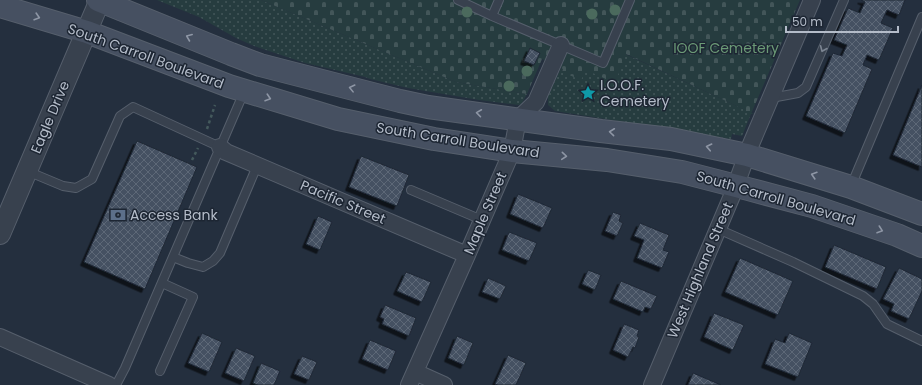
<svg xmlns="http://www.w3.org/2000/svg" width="922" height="385" font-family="Poppins,sans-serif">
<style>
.green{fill:url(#green-dots)}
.cemetery{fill:url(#cemetery-stones)}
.building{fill:url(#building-cross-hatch);stroke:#1f2835;filter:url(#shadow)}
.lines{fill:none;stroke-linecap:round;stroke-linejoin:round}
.service-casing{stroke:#565f6c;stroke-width:10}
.minor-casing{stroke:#565f6c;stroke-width:18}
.tertiary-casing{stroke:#565f6c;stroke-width:22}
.secondary-casing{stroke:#565f6c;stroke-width:24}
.path{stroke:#44595c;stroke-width:2.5;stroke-dasharray:3 3;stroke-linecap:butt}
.service{stroke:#38414e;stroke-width:8}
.minor{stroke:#38414e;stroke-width:16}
.tertiary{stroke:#38414e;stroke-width:20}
.secondary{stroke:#465061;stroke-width:22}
.tree{fill:#4b6a5d}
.oneway{stroke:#8e96a5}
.oneway2{stroke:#7c8592}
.labels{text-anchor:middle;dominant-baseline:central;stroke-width:3;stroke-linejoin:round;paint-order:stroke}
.park-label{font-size:14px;fill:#6b9a76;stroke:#1d2633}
.street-label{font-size:14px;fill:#b4bcc9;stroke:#1d2633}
.poi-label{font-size:14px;fill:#b4bcc9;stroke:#1d2633;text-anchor:start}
</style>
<defs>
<pattern id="green-dots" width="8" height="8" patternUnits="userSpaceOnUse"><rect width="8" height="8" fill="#263c3f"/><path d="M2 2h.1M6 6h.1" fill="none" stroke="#435659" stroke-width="1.8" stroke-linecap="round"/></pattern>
<pattern id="cemetery-stones" width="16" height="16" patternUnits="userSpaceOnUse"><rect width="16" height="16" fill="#263c3f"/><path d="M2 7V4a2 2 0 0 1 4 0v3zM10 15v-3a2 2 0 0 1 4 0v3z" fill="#435659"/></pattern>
<pattern id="building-cross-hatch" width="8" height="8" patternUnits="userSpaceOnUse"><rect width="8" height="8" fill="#455162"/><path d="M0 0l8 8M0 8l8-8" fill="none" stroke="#5d6877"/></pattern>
<filter id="shadow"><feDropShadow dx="-3.5" dy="3.5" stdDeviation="0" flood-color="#0009"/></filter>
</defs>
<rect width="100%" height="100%" fill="#242f3e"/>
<path class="green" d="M157 0H261L456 82 527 94 522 103 519 105 479 100 408 88 370 79 365 77 305 63 254 46 236 38 199 17Z
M625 54 754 114H751L742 136 732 134 731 139 555 111 548 105V96L561 68 563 69 562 71 581 79 585 70Z"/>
<path class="cemetery" d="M261 0H800L751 114 743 109 626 54 615 83 586 70 581 80 562 72 563 69 542 59 527 94 456 82Z"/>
<path class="building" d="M861 0H905L899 15 887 10 881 23 893 28 879 60 867 55 863 65 872 69 845 133 806 116 833 53 842 56 847 45 834 40 848 8 860 13 865 2Z
M530 48 540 53 534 65 524 61Z
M922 85V167L893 155Z
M137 141 197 167 145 289 84 262Z
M361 156 409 175 397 206 349 187Z
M518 194 552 208 543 228 510 214Z
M613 212 621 215 619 221 623 223 617 236 605 231Z
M318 216 332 222 320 250 306 244Z
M640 223 669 235 663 250 669 252 662 268 637 258 644 240 634 236Z
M509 232 537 243 529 261 502 250Z
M834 245 886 267 877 289 825 267Z
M740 258 793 281 778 315 725 292Z
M899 268 922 279V291L909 319 891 311 894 304 883 299Z
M588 270 601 275 595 290 582 284Z
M406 272 431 282 422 302 397 291Z
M488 278 506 286 500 299 482 292Z
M621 281 657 296 651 309 645 307 643 312 613 299Z
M385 305 416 318 409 336 382 324 384 319 380 317Z
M714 313 744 325 733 350 704 337Z
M624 324 639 330 637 336 639 337 635 348 633 347 628 357 613 350Z
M202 333 222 342 209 372 188 363Z
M789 333 812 343 798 377 765 364 775 339 785 343Z
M457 336 473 343 464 365 448 358Z
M370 340 396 351 388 370 362 359Z
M236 348 255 356 244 381 225 373Z
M508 355 526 363 516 385H498L495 384Z
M302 356 317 362 309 380 294 374Z
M261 363 280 371 274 385H258L253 383Z
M693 373 721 385H688Z"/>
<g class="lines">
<defs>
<path id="service" d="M458 0 492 16 603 63 630 0
M492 16 499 0
M771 98 798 93 806 87 844 0
M27 171 63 186 76 188 92 179 120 116 133 107 220 147
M851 186 922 17
M411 190 482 220
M718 229 793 262 863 296 873 304 887 324 922 341
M173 257 188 263 203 267 213 261 220 253 257 166
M160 371 193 297 162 283
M116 385 125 368 244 92"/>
<path id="minor" d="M220 147 226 152 467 255
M0 337 109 385
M415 372 444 385
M409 385 467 255 512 151 518 119 536 102 561 45
M652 385 731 198 751 144 812 0"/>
<path id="tertiary" d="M0 234 100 0"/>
<path id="secondary" d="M98 0 231 54 260 65 400 101 428 107 601 131 671 139 747 155 851 187 922 214
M0 6 87 32 229 86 338 119 434 139 512 151 607 160 682 172 748 189 812 206 897 235 922 246"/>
</defs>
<use href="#service" class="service-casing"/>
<use href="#minor" class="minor-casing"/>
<use href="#tertiary" class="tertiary-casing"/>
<use href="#secondary" class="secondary-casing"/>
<path class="path" d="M207 129 215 105
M192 160 198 148"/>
<use href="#service" class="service"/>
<use href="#minor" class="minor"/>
<use href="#tertiary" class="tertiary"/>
<use href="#secondary" class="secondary"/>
</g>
<g class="tree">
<circle cx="615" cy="10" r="5.5"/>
<circle cx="467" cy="12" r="5.5"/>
<circle cx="592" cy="14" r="5.5"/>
<circle cx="527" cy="71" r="5.5"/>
<circle cx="509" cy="86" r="5.5"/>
</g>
<defs><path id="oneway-chevron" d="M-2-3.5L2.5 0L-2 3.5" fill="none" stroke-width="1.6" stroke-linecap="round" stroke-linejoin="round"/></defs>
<g class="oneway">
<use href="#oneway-chevron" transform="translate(37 17) rotate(17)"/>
<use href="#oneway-chevron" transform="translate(189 37) rotate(-158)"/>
<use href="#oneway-chevron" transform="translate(352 88) rotate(-166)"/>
<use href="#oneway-chevron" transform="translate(268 98) rotate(18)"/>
<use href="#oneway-chevron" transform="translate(479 113) rotate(-172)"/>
<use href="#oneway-chevron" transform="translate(612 132) rotate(-174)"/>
<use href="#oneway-chevron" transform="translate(709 147) rotate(-168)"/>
<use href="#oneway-chevron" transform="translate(564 156) rotate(5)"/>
<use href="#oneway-chevron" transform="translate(814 175) rotate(-163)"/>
<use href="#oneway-chevron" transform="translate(880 230) rotate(19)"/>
</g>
<use class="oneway2" href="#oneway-chevron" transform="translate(823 49) rotate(113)"/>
<defs>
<symbol id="sight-bare" viewBox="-9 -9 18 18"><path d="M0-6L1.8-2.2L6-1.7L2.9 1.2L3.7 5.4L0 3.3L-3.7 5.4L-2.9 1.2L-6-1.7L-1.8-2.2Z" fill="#0f9aa8" stroke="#1d2633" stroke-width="2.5" paint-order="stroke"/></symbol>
<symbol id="bank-bare" viewBox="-9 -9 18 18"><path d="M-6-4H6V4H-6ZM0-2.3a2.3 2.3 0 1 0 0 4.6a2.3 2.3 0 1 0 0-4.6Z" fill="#5c6f8a" stroke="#1d2633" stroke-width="2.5" paint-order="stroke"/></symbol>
</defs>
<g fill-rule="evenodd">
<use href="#sight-bare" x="577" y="82" width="22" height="22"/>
<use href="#bank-bare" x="107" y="204" width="22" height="22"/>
</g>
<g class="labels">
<g class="park-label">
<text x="726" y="48">IOOF Cemetery</text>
</g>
<g class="street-label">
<text transform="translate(146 56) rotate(20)">South Carroll Boulevard</text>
<text transform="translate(50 117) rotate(-67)">Eagle Drive</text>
<text transform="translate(458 140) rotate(9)">South Carroll Boulevard</text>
<text transform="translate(776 198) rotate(16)">South Carroll Boulevard</text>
<text transform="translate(343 202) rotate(23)">Pacific Street</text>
<text transform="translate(485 213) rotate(-67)">Maple Street</text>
<text transform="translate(700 270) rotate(-67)">West Highland Street</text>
</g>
<g class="poi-label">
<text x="600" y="85">I.O.O.F.<tspan x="600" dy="16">Cemetery</tspan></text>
<text x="130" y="215">Access Bank</text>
</g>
</g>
<path d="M786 26v6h112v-6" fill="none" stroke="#b4bcc9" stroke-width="2"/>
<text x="792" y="26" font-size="12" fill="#b4bcc9" stroke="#1d2633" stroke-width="3" paint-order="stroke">50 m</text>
</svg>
